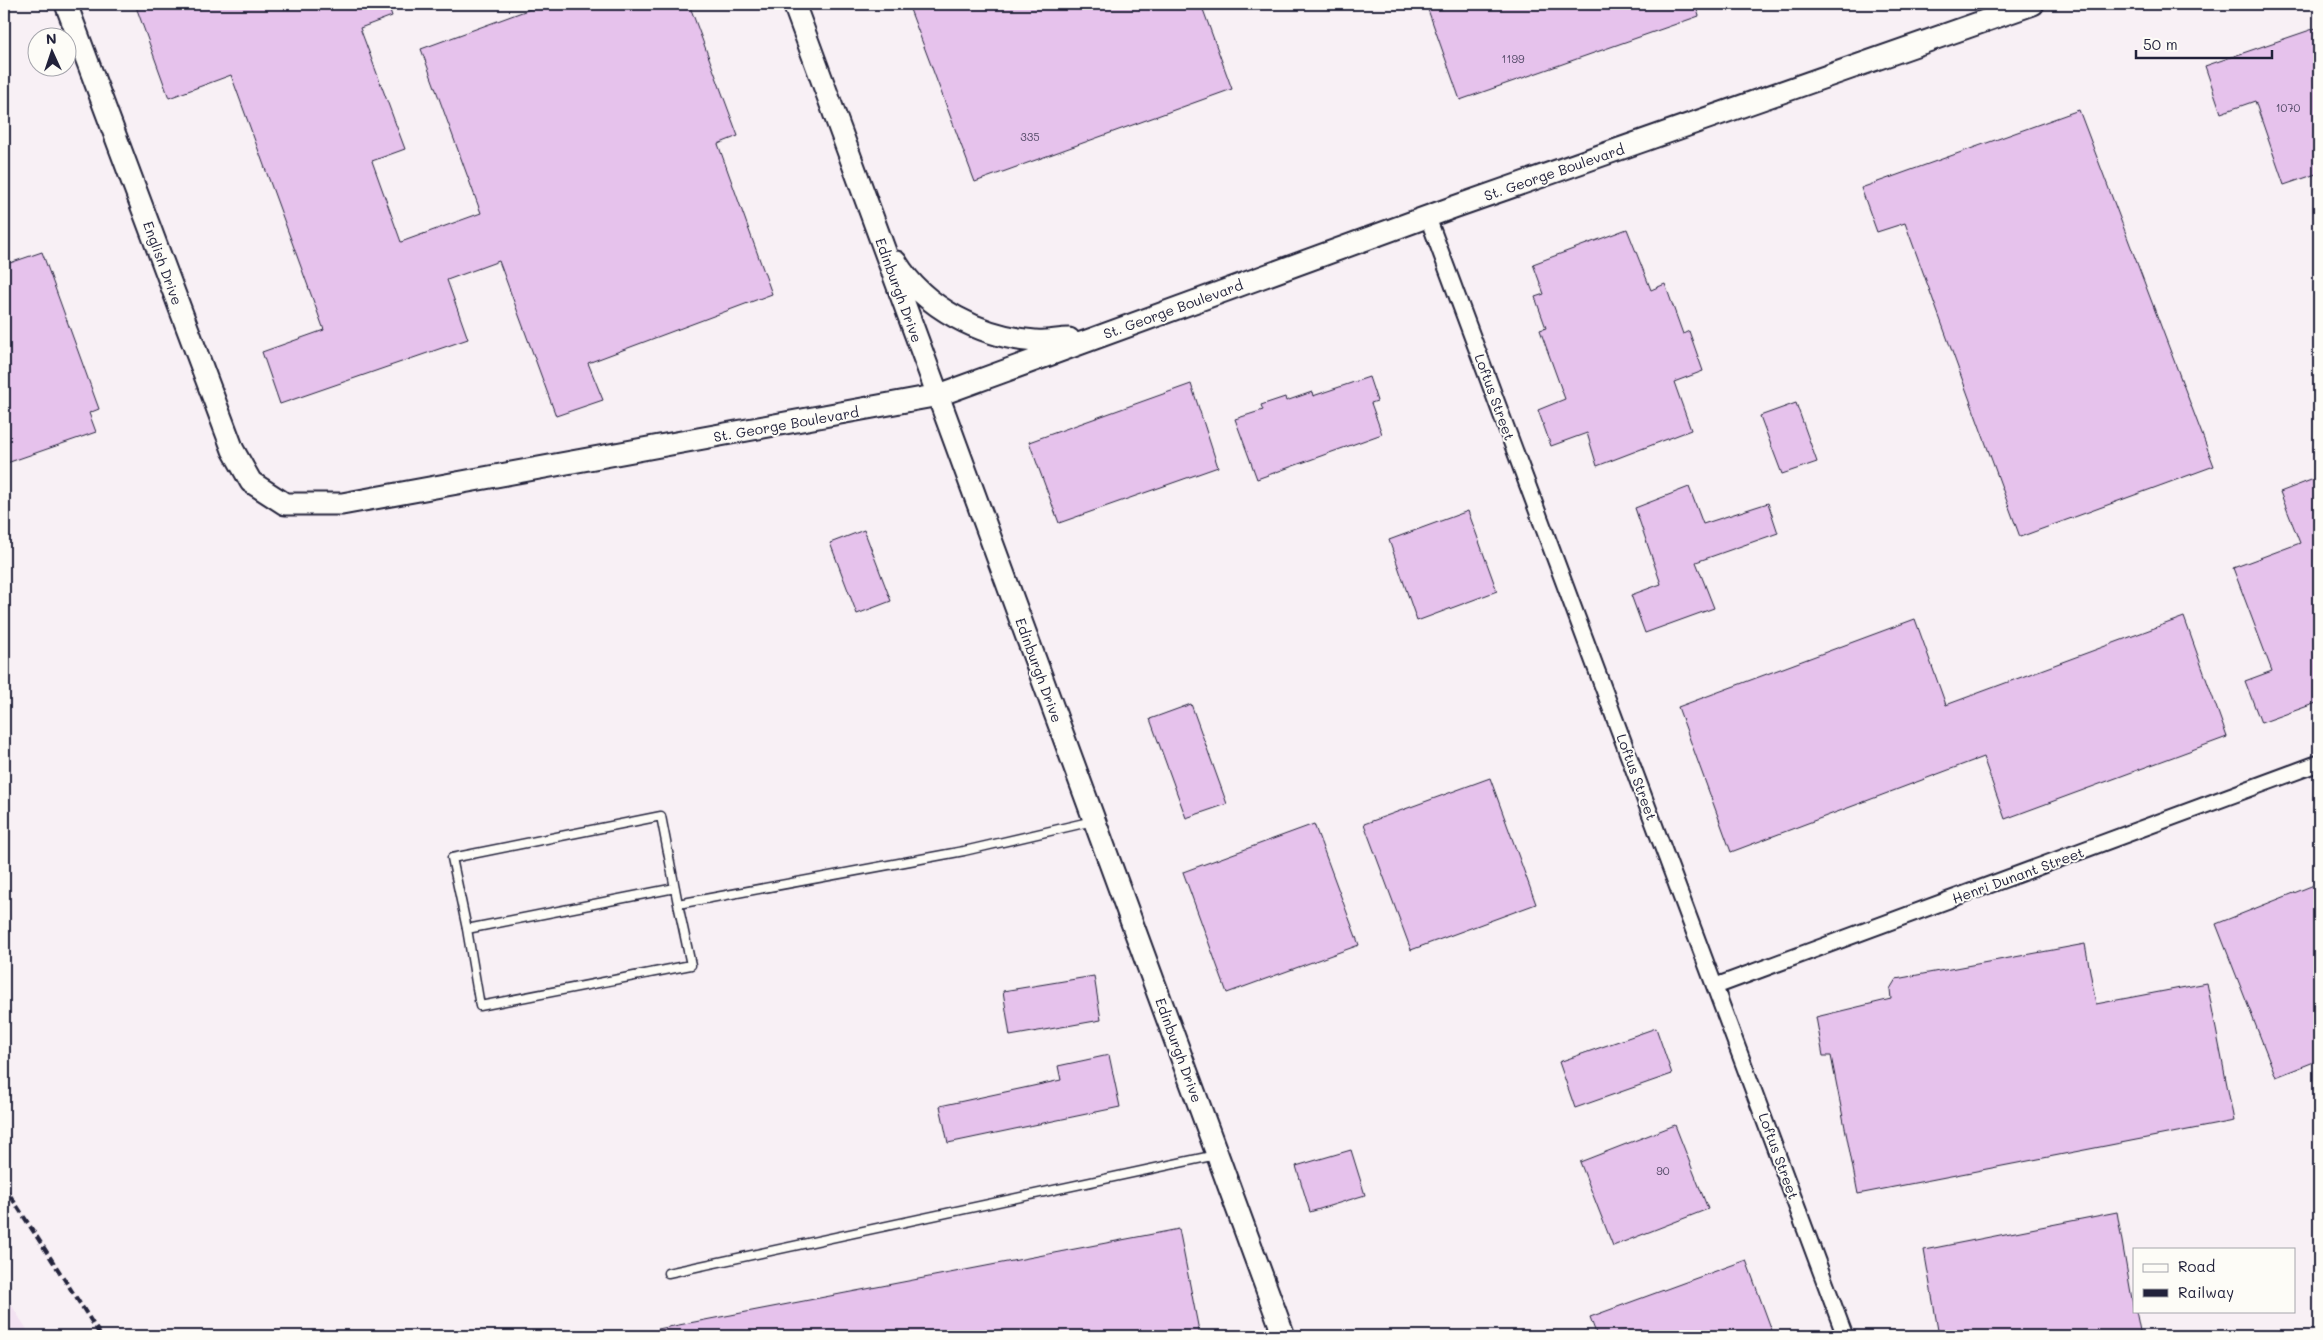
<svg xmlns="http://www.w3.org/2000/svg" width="2323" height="1340" font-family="Mali,sans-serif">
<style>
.built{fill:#f3e2f2}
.building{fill:#e6c2ec;stroke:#22223b}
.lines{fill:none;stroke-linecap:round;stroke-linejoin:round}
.lane-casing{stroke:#22223b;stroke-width:11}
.street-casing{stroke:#22223b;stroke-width:19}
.secondary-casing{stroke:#22223b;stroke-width:25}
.lane{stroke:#fdfcf7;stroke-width:8}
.street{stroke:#fdfcf7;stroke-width:15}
.secondary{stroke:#fdfcf7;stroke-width:21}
.rail{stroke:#22223b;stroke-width:4;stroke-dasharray:8 4;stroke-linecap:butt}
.labels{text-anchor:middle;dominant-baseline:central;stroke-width:4;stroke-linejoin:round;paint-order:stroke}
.number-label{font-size:11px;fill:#534a67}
.street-label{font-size:14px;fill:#22223b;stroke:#fdfcf7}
</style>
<rect width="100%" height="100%" fill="#f8f0f5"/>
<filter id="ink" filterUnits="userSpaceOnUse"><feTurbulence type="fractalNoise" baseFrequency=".02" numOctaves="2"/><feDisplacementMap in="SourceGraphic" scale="10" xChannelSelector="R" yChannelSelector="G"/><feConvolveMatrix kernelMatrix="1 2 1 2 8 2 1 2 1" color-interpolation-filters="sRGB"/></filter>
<g filter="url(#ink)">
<path class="built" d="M4 1293 31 1336H4Z"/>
<path class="building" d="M135 4H388L392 16 360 28 405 149 372 161 401 242 481 213 421 49 544 4H689L738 136 718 144 772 294 588 363 603 400 556 416 499 261 447 280 468 339 280 404 262 352 324 330 231 75 169 98Z
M908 4H1201L1232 89 975 182Z
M1426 4H1695L1699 16 1460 100Z
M2319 27V173L2284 185 2255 101 2221 113 2205 66Z
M2079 110 2214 466 2020 537 1905 223 1877 232 1861 188Z
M1627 229 1651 290 1665 284 1683 334 1689 331 1703 371 1674 382 1691 430 1597 466 1587 433 1551 446 1538 410 1565 399 1540 330 1546 328 1535 297 1544 294 1533 264Z
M42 252 99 409 89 413 96 432 4 464V265Z
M1369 377 1377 401 1371 403 1382 434 1257 479 1235 419 1263 410 1261 405 1285 397 1286 401 1312 392 1313 396Z
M1191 384 1218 467 1059 523 1029 442Z
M1796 403 1817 462 1782 474 1760 416Z
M2319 477V702L2261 723 2245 681 2272 671 2233 568 2300 543 2280 492Z
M1689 487 1703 524 1768 503 1778 533 1696 562 1714 608 1645 633 1631 595 1661 584 1635 508Z
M1468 511 1497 591 1417 621 1389 540Z
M864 530 891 601 857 614 830 543Z
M2184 617 2227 737 2005 819 1983 757 1731 852 1678 707 1915 619 1946 705Z
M1191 704 1227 804 1186 818 1150 719Z
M1490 778 1536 904 1411 950 1364 824Z
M1314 824 1359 945 1227 993 1183 872Z
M2319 883V1060L2276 1077 2216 924Z
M2085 944 2096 1004 2207 983 2234 1121 1858 1194 1831 1056H1823L1816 1017 1891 999 1890 989 1896 979Z
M1094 976 1101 1020 1010 1036 1003 991Z
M1656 1028 1672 1074 1575 1108 1559 1062Z
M1109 1055 1120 1107 948 1143 940 1106 1061 1080 1058 1066Z
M1675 1125 1708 1209 1613 1246 1580 1162Z
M1351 1150 1365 1195 1310 1212 1296 1166Z
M2117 1212 2134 1311H2136L2141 1336H1939L1924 1250Z
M1179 1229 1200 1336H659L658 1329Z
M1746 1260 1774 1336H1597L1590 1317Z"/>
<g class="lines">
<defs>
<path id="lane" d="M675 888 467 929 452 858 661 816 678 904 964 851 1093 821
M467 929 480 1006 691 965 678 904
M668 1273 1216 1155"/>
<path id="street" d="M1428 218 1845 1336
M1716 986 2319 763"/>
<path id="secondary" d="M66 4 233 450 251 482 285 504H342L939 395 1454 207 2033 4
M794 4 1284 1336
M896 262C924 308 982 337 1035 341 1046 342 1058 339 1069 339"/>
</defs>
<use href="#lane" class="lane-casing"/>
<use href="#street" class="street-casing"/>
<use href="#secondary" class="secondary-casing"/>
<use href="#lane" class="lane"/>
<use href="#street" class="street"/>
<use href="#secondary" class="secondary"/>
<path class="rail" d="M4 1186 101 1336"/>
</g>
</g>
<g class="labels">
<g class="number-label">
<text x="1513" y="58">1199</text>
<text x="2288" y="107">1070</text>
<text x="1030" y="136">335</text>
<text x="1663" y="1170">90</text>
</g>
<g class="street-label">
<text transform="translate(1554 172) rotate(-19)">St. George Boulevard</text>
<text transform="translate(163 263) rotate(70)">English Drive</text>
<text transform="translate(899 290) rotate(70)">Edinburgh Drive</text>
<text transform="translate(1173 309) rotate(-20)">St. George Boulevard</text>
<text transform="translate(1495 397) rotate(70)">Loftus Street</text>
<text transform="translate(786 424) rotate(-10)">St. George Boulevard</text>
<text transform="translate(1039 670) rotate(70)">Edinburgh Drive</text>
<text transform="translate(1637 777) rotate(70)">Loftus Street</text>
<text transform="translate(2018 875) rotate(-20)">Henri Dunant Street</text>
<text transform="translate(1179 1050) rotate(70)">Edinburgh Drive</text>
<text transform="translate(1779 1156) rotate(70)">Loftus Street</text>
</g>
</g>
<rect width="2323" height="1340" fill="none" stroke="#fdfcf7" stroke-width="20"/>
<rect x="10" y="10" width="2303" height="1320" fill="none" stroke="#22223b" stroke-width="2" filter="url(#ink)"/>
<rect x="2133" y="1248" width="162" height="65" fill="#fdfcf7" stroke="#a5a5ac"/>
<rect x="2143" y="1264" width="25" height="8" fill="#fdfcf7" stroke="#a5a5ac"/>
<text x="2178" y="1272" font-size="15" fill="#22223b">Road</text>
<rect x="2143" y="1289" width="25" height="8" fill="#22223b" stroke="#a5a5ac"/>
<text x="2178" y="1298" font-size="15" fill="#22223b">Railway</text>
<g transform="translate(52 52) rotate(357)"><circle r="24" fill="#fdfcf7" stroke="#a5a5ac"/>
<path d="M0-4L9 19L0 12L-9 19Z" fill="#22223b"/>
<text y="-8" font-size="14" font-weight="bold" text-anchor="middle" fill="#22223b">N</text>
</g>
<path d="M2136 50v8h136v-8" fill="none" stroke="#22223b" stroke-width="2.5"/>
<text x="2143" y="50" font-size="15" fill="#22223b" stroke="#fdfcf7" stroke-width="4" paint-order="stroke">50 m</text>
</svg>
